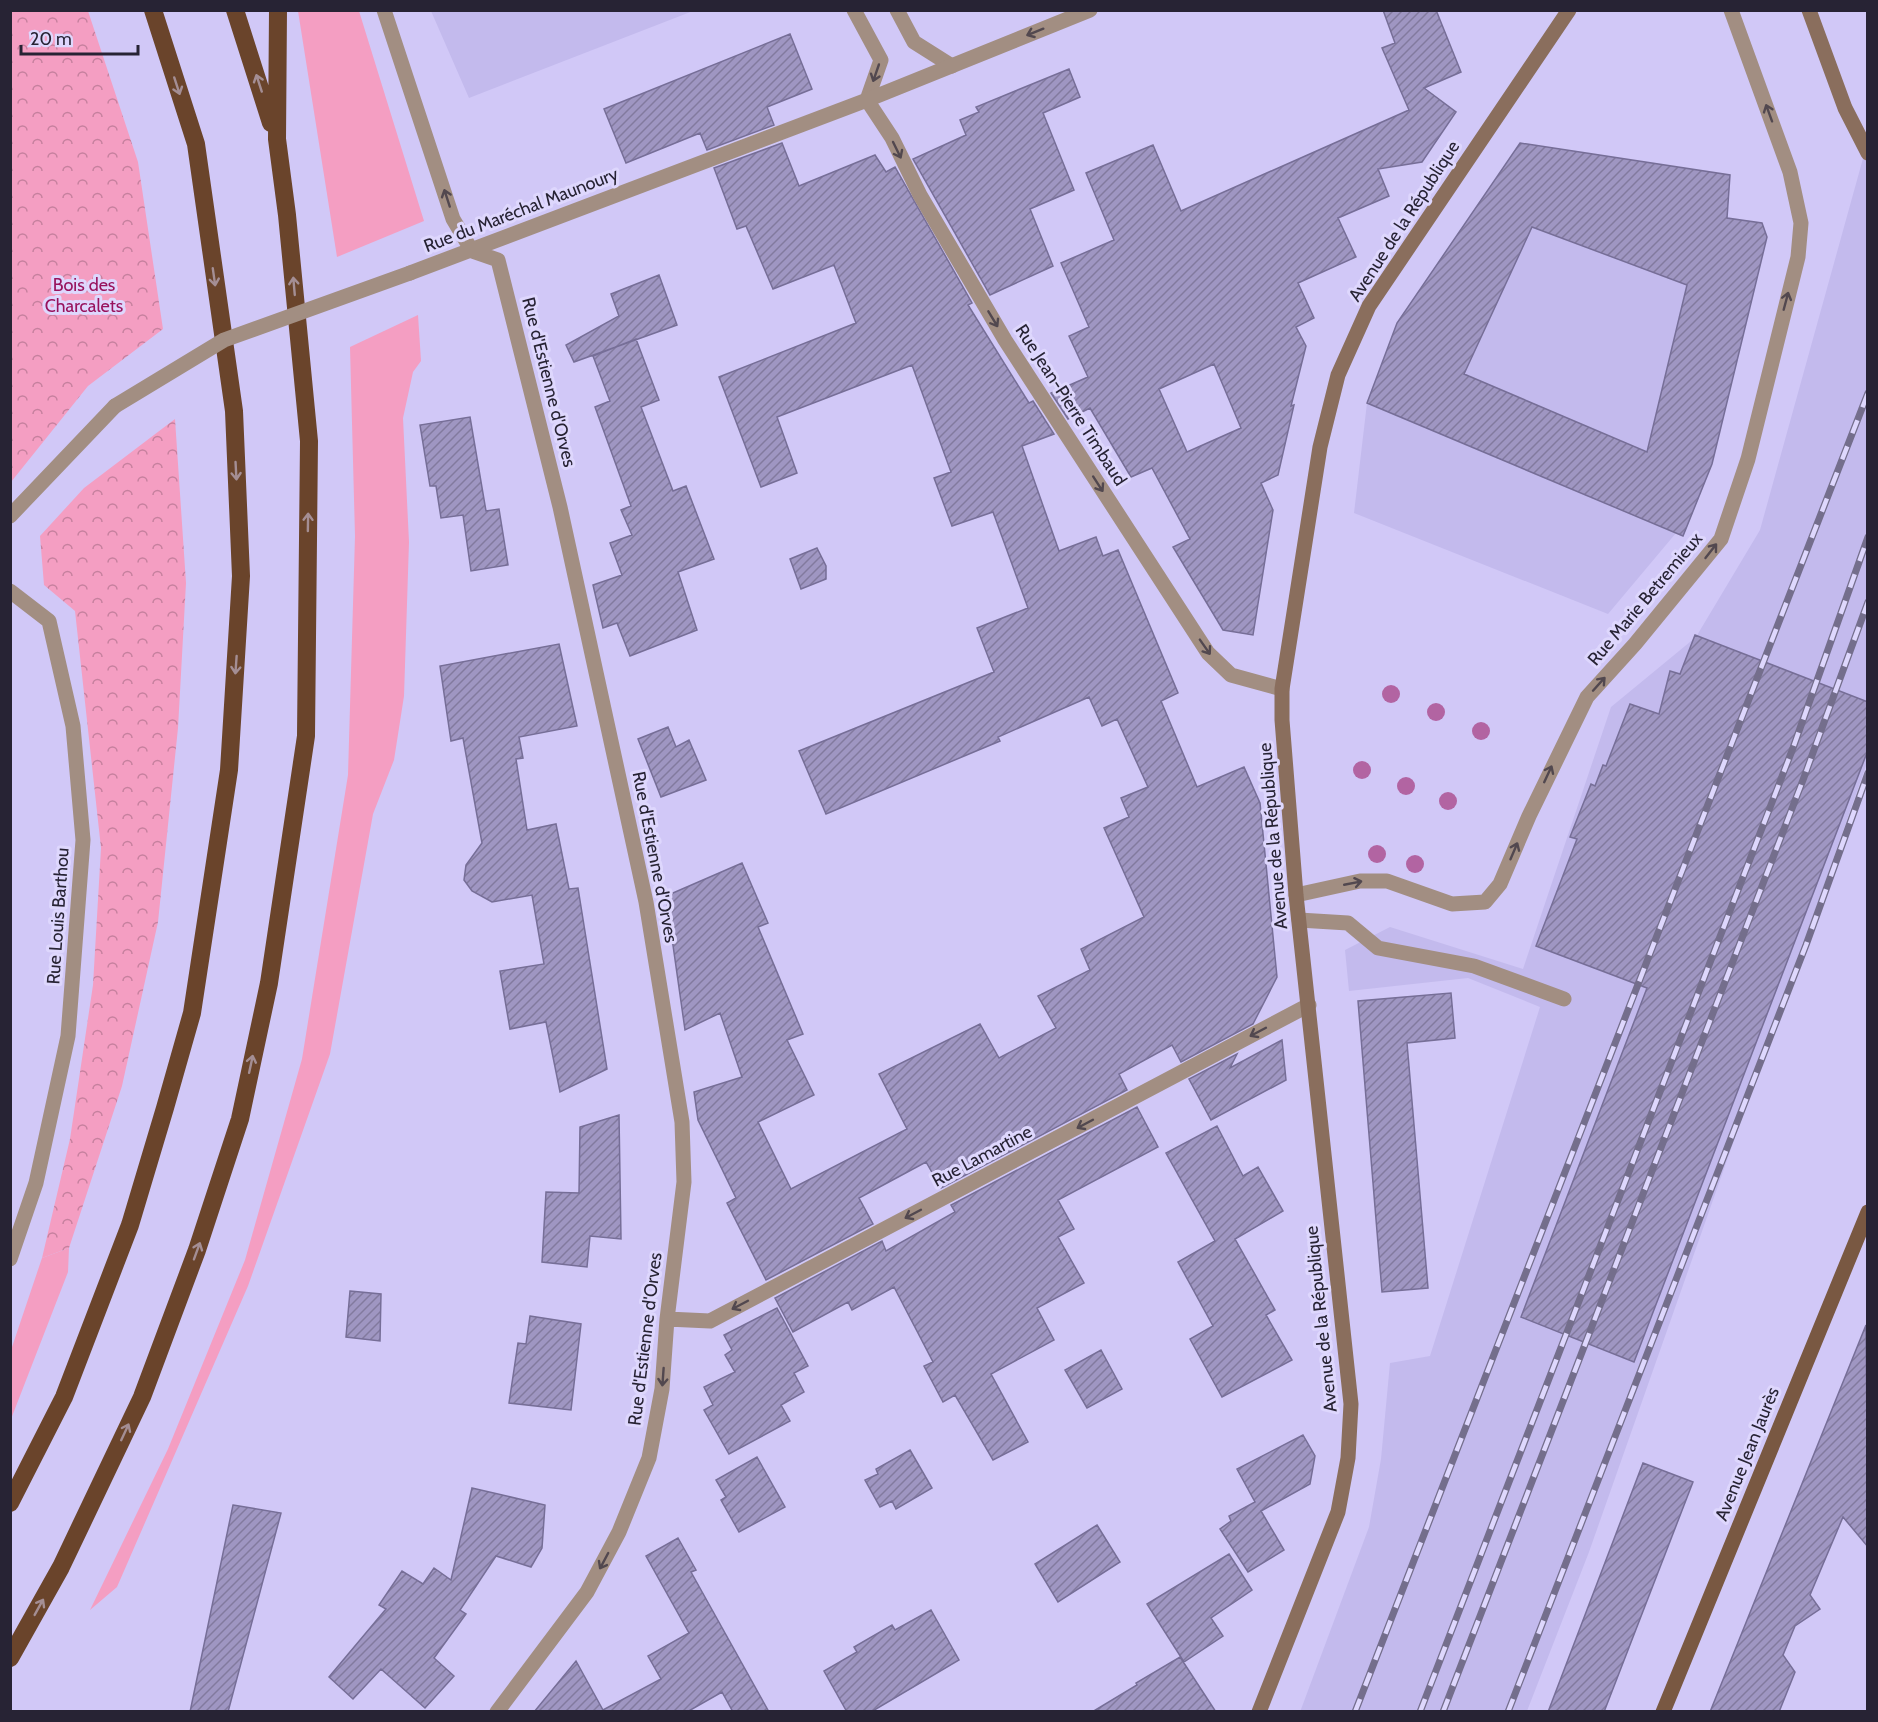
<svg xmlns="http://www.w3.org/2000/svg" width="1878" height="1722" font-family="Cabin,sans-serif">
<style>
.built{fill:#c3baed}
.green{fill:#f49ec2}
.forest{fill:url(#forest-crowns)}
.building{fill:url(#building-hatch);stroke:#766e97;stroke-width:1.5;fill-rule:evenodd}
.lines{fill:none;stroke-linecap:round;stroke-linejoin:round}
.lane{stroke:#a28e82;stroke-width:15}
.street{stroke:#a28e82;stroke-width:15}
.secondary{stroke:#8a6e5d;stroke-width:15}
.primary{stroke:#795842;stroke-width:15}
.highway{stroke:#6a442b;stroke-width:18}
.rail-casing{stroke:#746e8c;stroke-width:7}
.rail{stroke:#ded7fd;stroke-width:4.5;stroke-dasharray:14;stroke-linecap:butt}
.street-bridge{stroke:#a28e82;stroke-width:15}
.tree{fill:#b264a2}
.oneway{stroke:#52484f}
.oneway2{stroke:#a48e94}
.labels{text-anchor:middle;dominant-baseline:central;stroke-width:6;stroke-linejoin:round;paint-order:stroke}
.street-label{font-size:18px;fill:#272334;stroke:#ded7fd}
.park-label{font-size:18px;fill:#98125d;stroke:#ded7fd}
</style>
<defs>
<pattern id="forest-crowns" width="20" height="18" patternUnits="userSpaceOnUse" patternTransform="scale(1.5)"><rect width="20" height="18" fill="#f49ec2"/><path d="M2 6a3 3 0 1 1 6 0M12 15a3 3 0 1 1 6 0" fill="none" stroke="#c6809e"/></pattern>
<pattern id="building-hatch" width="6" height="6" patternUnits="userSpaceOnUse" patternTransform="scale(1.5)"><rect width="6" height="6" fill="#9f96c2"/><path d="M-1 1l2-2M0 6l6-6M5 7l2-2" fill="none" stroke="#827a9e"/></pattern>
</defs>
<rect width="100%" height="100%" fill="#d1c8f7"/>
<path class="built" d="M431 11H693L469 98Z
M1867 144V763L1589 1552 1527 1711 1300 1712 1369 1527 1381 1459 1390 1363 1430 1356 1540 1007 1468 978 1349 991 1345 950 1390 927 1523 969 1611 707 1696 637 1760 530Z
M1625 160 1730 175 1727 217 1762 223 1767 237 1712 464 1684 535 1676 533 1608 614 1354 513 1367 403 1397 323Z"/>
<path class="green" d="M298 11H359L424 221 337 257Z
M418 315 421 361 413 372 403 418 409 542 404 696 394 760 373 814 330 1054 248 1286 117 1587 90 1610 168 1449 245 1260 302 1059 348 775 355 536 350 347Z
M69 1248 68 1272 11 1419V1350L42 1258Z"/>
<path class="forest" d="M11 10 88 11 138 162 163 329 88 386 11 482Z
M175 419 186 583 178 728 158 922 122 1086 69 1248 42 1258 70 1139 93 985 101 848 75 611 44 585 40 536 84 488Z"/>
<path class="building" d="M1383 10H1436L1461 72 1424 88 1456 112 1422 162 1378 169 1389 196 1338 218 1356 257 1298 283 1314 318 1296 327 1306 346 1291 406 1294 405 1278 475 1261 483 1273 510 1253 635 1223 630 1173 547 1190 539 1152 468 1131 477 1090 408 1068 419 1051 393 1088 377 1069 336 1089 327 1061 263 1114 240 1086 173 1153 145 1181 211 1409 110 1382 48 1395 43ZM1214 364 1241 428 1187 452 1159 389Z
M790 34 812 89 767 107 774 125 707 150 700 133 626 163 604 109Z
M1069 69 1080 97 1043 113 1074 190 1030 209 1053 266 990 295 913 159 966 135 960 120 979 112 976 107Z
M782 143 799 186 875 155 886 172 895 167 972 303 968 305 1029 403 1033 401 1054 434 1022 446 1059 551 1096 537 1103 556 1118 550 1178 693 1161 701 1197 787 1244 767 1260 803 1277 977 1253 1024 1181 1062 1172 1045 1119 1074 1127 1090 941 1188 926 1162 887 1183 859 1198 873 1224 766 1280 727 1203 736 1198 698 1120 694 1092 742 1077 720 1013 685 1030 666 896 742 863 768 923 758 927 803 1034 787 1040 814 1095 758 1122 791 1189 907 1129 879 1074 980 1024 999 1058 1056 1028 1038 996 1090 970 1081 949 1144 917 1104 828 1129 817 1121 798 1148 787 1117 719 1102 726 1089 697 998 737 1000 741 826 814 799 751 994 672 977 628 1028 608 993 512 952 526 934 478 951 472 912 365 777 417 797 473 761 487 719 377 856 323 834 265 773 289 746 226 737 229 714 168Z
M1520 143 1730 175 1727 218 1762 223 1767 237 1712 464 1683 536 1367 403 1397 323ZM1532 227 1687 285 1647 452 1464 374Z
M659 275 677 325 574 362 566 345 619 316 611 294Z
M636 339 659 400 641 407 673 491 686 486 714 559 678 572 697 630 630 656 617 623 603 628 593 585 622 575 610 543 632 535 621 510 631 506 595 407 610 401 593 356Z
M470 417 486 511 499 509 508 565 471 571 463 515 441 518 436 486H430L420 425Z
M817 548 826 566V579L801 589 790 559Z
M1695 635 1868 702V750L1634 1362 1521 1317 1647 988 1536 946 1577 839 1570 837 1591 784 1595 786 1603 765 1606 766 1630 704 1659 714 1670 671 1680 674Z
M559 644 577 726 519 737 523 758 516 759 527 830 556 824 569 889 578 888 607 1069 560 1092 546 1022 510 1029 500 971 544 964 532 895 492 902 472 891 464 880 466 865 482 843 463 738 451 741 440 666Z
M668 727 676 747 689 740 706 780 661 797 638 739Z
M1451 993 1455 1038 1407 1043 1428 1288 1382 1292 1358 1001Z
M1282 1040 1286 1080 1211 1120 1189 1079 1237 1054 1230 1068Z
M1137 1107 1158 1147 1058 1200 1074 1229 1058 1237 1084 1283 1037 1308 1054 1340 991 1374 1028 1442 993 1460 955 1395 943 1402 924 1366 933 1362 894 1287 852 1310 848 1302 793 1332 775 1298 882 1241 886 1251 955 1212 951 1205Z
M619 1115 621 1239 590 1236 587 1267 542 1262 546 1192 579 1193 580 1127Z
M1217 1126 1243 1176 1258 1167 1283 1211 1235 1239 1275 1310 1266 1315 1292 1360 1222 1397 1190 1339 1213 1326 1178 1262 1215 1241 1166 1153Z
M350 1291 381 1294 380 1341 346 1337Z
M777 1308 808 1366 794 1373 804 1392 781 1405 790 1421 729 1454 704 1410 713 1405 704 1387 735 1372 725 1355 732 1350 724 1335Z
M530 1316 581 1324 571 1410 509 1403 518 1343 526 1344Z
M1866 1325 1868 1547 1843 1517 1810 1595 1820 1609 1795 1626 1783 1655 1795 1672 1779 1712H1710Z
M1101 1350 1122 1389 1087 1408 1065 1370Z
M1303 1435 1315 1456 1310 1484 1261 1511 1284 1550 1248 1572 1220 1529 1231 1521 1229 1516 1255 1502 1237 1469Z
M910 1450 932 1488 896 1509 892 1501 880 1507 865 1480 878 1474 876 1469Z
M757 1457 785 1507 739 1532 721 1500 726 1497 716 1480Z
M1643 1463 1693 1482 1604 1712H1548Z
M472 1488 545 1505 542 1548 531 1567 496 1556 460 1610 466 1614 434 1658 454 1676 425 1708 381 1669 353 1699 329 1677 386 1609 379 1605 402 1571 423 1584 434 1568 451 1580Z
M233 1505 281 1513 228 1712H190Z
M1097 1525 1120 1562 1058 1602 1035 1564Z
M678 1538 696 1570 691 1572 769 1712H733L722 1692 687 1712H534L576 1661 603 1710 661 1679 648 1656 689 1633 646 1556Z
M1229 1554 1252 1590 1211 1618 1223 1636 1184 1662 1147 1604Z
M931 1610 959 1660 871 1712H847L824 1671 857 1652 854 1647 892 1625 895 1630Z
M1180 1657 1216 1712H1092L1137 1685 1136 1683Z"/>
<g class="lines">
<path class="lane" d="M854 10 881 60 867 100
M897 10 914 42 952 66
M1296 895 1360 881H1387L1452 904 1485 902 1500 884 1529 816 1587 697 1635 644 1721 539 1748 459 1798 257 1801 223 1790 172 1731 10
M1299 920 1348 923 1378 948 1474 966 1564 999"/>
<path class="street" d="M384 10 453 219 472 251 498 260 560 507 646 902 682 1122 684 1182 667 1319 662 1389 649 1458 619 1532 587 1592 497 1712
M867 100 892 138 920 195 1005 340 1208 653 1231 675 1282 689
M410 273 867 100 1090 10
M10 516 115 406
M10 591 49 621 73 726 83 840 68 1036 36 1183 10 1259
M667 1319 710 1321 1309 1005"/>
<path class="secondary" d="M1809 10 1845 108 1868 153
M1259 1712 1338 1512 1348 1458 1351 1404 1296 895 1282 720V689L1320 447 1338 375 1369 306 1569 10"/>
<path class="primary" d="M1663 1712 1868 1212"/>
<path class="highway" d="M235 10 271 123
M10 1503 64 1397 130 1225 165 1108 192 1013 229 770 241 576 234 411 196 144 153 10
M10 1658 61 1567 142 1397 197 1250 240 1119 269 983 306 736 309 441 287 215 277 139 278 10"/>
<defs>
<path id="rail" d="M1355 1712 1868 393
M1420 1712 1793 748 1868 537
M1443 1712 1803 780 1868 602
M1508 1712 1806 945 1868 773"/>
</defs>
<use href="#rail" class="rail-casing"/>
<use href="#rail" class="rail"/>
<path class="street-bridge" d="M115 406 224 340 410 273"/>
</g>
<g class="tree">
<circle cx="1391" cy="694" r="9"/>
<circle cx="1436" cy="712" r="9"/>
<circle cx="1481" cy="731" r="9"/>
<circle cx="1362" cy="770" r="9"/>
<circle cx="1406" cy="786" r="9"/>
<circle cx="1448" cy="801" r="9"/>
<circle cx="1377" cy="854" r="9"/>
<circle cx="1415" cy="864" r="9"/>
</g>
<defs><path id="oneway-shaft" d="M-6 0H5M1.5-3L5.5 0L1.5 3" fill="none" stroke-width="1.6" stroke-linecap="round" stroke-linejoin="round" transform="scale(1.5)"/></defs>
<g class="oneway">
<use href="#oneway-shaft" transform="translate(1035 32) rotate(158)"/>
<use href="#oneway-shaft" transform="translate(876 73) rotate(109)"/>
<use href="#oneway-shaft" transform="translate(1769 113) rotate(-110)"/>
<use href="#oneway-shaft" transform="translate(897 150) rotate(64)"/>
<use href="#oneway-shaft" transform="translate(447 198) rotate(-108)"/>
<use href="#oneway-shaft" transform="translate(1786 301) rotate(-75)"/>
<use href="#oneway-shaft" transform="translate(993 319) rotate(59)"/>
<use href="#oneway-shaft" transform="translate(1098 484) rotate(57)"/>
<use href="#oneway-shaft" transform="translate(1711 551) rotate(-52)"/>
<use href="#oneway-shaft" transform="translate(1205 647) rotate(55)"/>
<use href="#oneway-shaft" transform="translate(1599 684) rotate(-48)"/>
<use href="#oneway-shaft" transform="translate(1548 774) rotate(-65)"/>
<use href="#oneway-shaft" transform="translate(1514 851) rotate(-67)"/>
<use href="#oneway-shaft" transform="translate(1353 883) rotate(-11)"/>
<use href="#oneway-shaft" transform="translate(1258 1032) rotate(152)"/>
<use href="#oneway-shaft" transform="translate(1085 1124) rotate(152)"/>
<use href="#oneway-shaft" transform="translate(913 1214) rotate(152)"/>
<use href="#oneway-shaft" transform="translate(740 1305) rotate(152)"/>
<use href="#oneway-shaft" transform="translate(663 1377) rotate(94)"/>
<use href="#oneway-shaft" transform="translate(604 1561) rotate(118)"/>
</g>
<g class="oneway2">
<use href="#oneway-shaft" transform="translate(259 83) rotate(-108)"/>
<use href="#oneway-shaft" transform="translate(177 86) rotate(72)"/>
<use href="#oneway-shaft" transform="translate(214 277) rotate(82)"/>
<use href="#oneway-shaft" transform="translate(294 286) rotate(-95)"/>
<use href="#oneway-shaft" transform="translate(236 471) rotate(87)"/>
<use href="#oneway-shaft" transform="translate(308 522) rotate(-89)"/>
<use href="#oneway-shaft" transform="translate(236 665) rotate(94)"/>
<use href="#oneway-shaft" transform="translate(251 1064) rotate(-78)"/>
<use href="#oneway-shaft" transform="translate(197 1251) rotate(-70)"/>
<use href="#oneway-shaft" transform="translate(125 1432) rotate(-65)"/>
<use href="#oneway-shaft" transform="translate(39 1607) rotate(-61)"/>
</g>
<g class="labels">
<g class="street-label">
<text transform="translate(521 210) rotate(-21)">Rue du Maréchal Maunoury</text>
<text transform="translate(1404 221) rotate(-57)">Avenue de la République</text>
<text transform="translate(549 382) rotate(76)">Rue d'Estienne d'Orves</text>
<text transform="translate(1071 405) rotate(57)">Rue Jean-Pierre Timbaud</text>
<text transform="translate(1645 599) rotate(-50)">Rue Marie Betremieux</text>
<text transform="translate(1273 836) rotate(-95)">Avenue de la République</text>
<text transform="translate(655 857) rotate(79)">Rue d'Estienne d'Orves</text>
<text transform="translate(58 916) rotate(-86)">Rue Louis Barthou</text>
<text transform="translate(982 1156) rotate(-28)">Rue Lamartine</text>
<text transform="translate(1321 1319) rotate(-96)">Avenue de la République</text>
<text transform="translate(645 1339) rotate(-83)">Rue d'Estienne d'Orves</text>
<text transform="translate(1747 1454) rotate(-68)">Avenue Jean Jaurès</text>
</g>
<g class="park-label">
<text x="84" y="285">Bois des<tspan x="84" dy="21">Charcalets</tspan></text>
</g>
</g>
<rect width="1878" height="1722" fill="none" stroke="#272334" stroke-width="24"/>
<path d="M21 45v9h117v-9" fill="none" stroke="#272334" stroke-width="3"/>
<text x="30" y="45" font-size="18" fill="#272334" stroke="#ded7fd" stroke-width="4.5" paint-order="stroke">20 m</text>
</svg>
